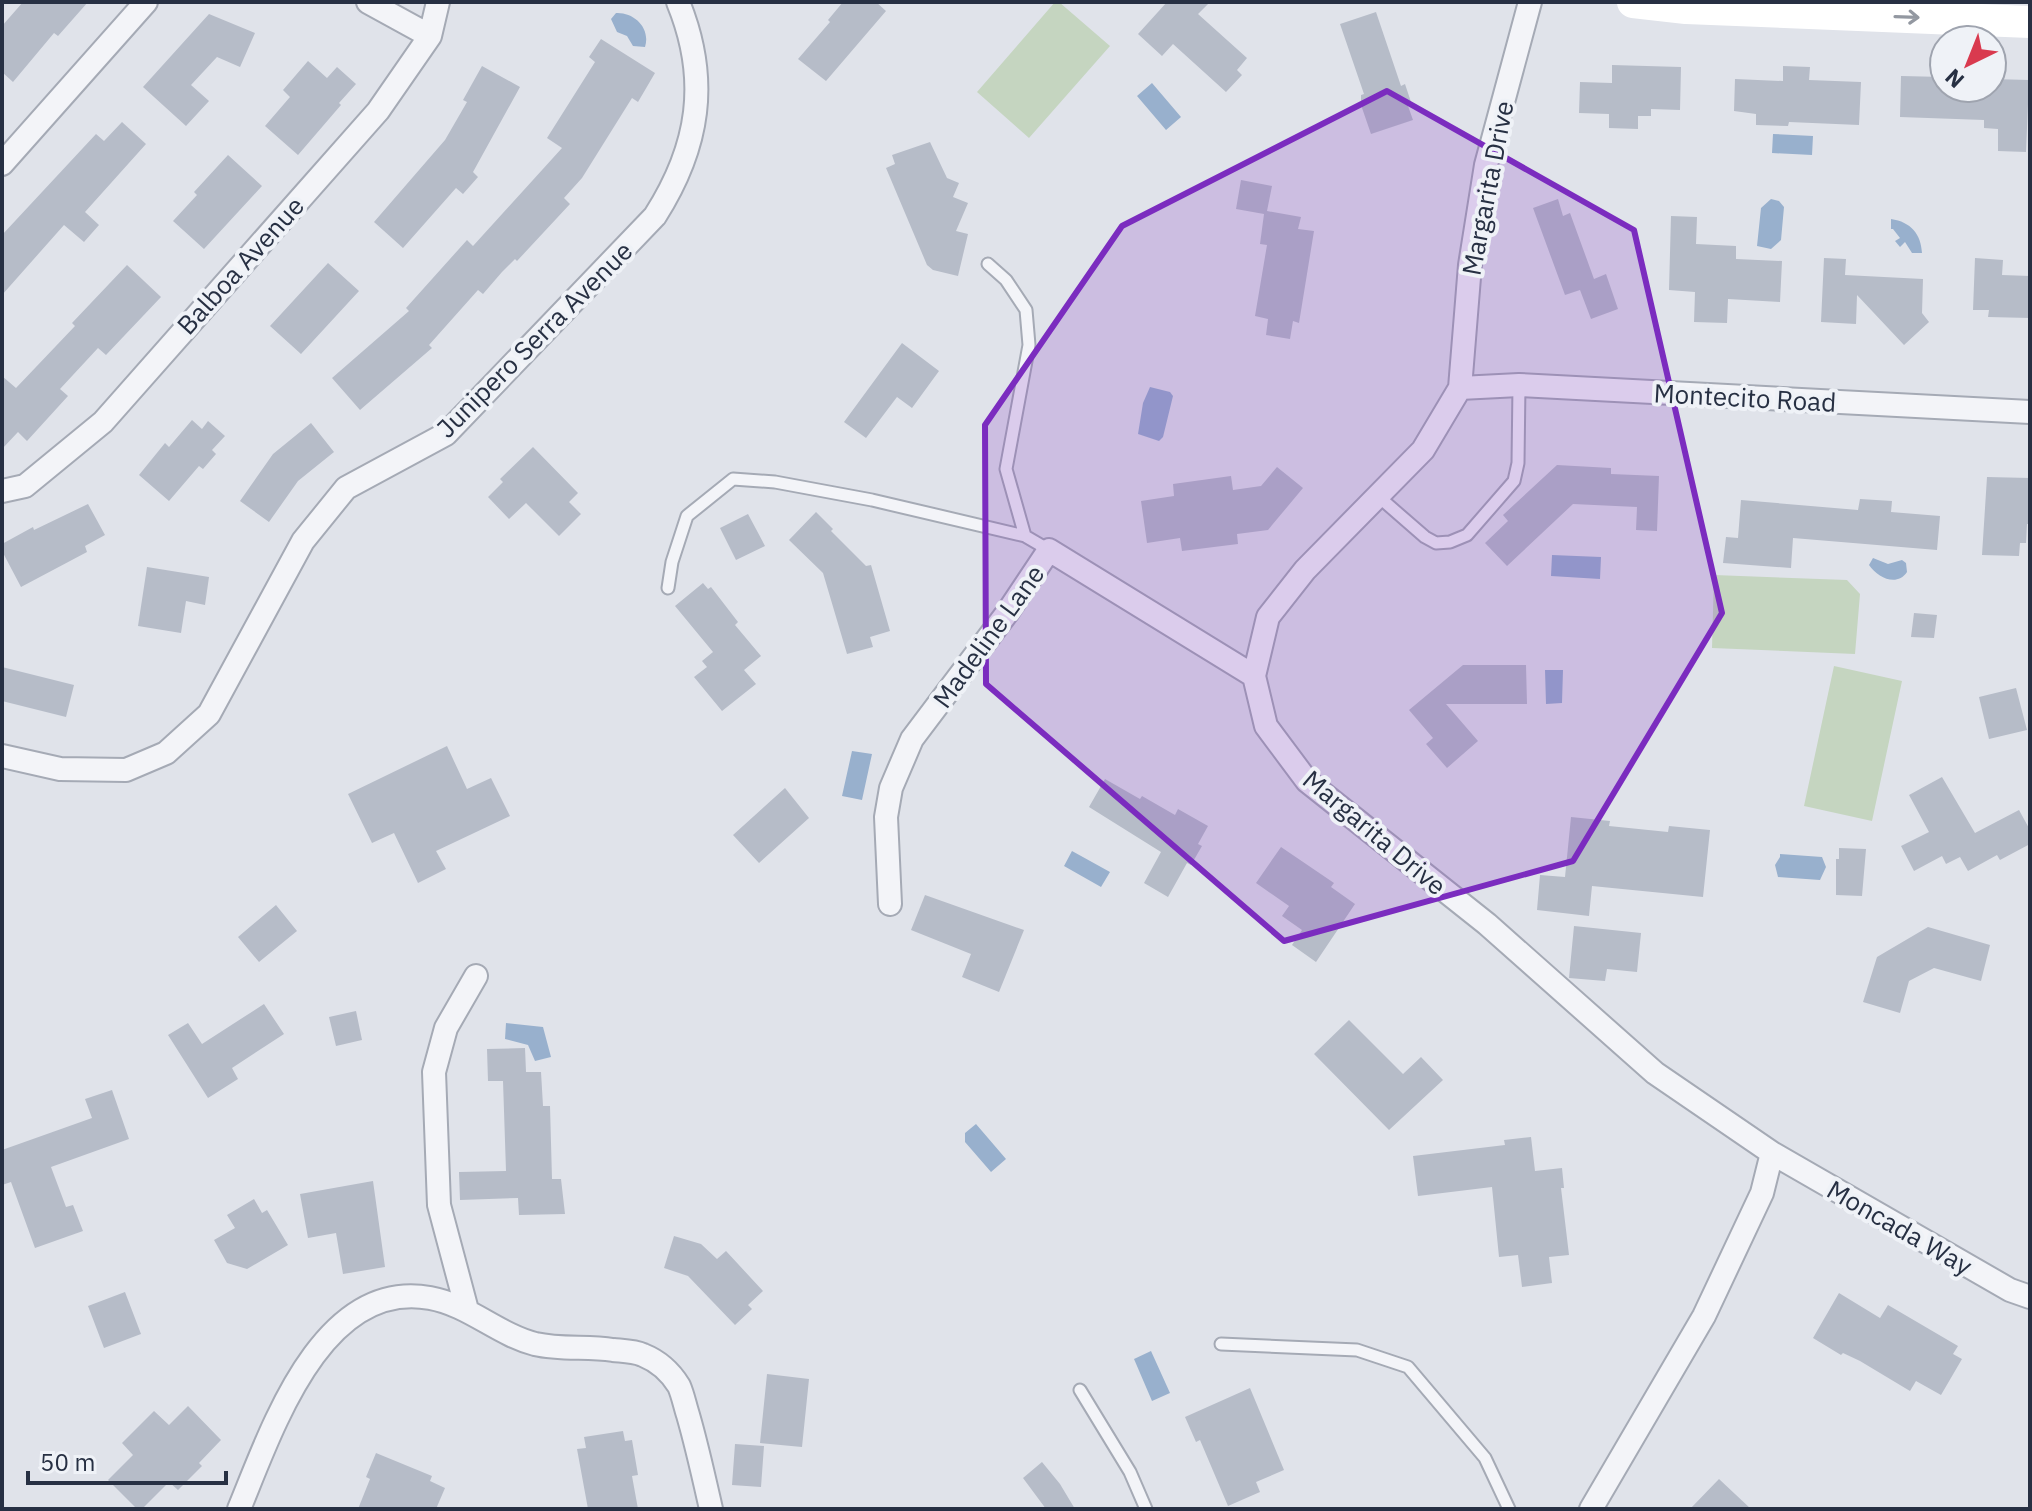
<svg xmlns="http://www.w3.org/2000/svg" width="2032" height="1511" font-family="'IBM Plex Sans',sans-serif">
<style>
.green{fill:#c5d5c0}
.water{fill:#98b0cd}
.building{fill:#b6bcc8}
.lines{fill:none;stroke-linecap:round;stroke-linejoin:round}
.service-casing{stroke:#a5aab5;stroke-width:15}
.minor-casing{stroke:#a5aab5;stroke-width:26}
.service{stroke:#f3f4f8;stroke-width:11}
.minor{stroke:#f3f4f8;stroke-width:22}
.secondary{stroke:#fff;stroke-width:32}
.oneway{stroke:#9398a1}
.marked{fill:#7b2cbf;fill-opacity:0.2;stroke:#7b2cbf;stroke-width:6;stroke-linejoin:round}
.labels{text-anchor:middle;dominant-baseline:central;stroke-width:8;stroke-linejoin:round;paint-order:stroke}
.street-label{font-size:26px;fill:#273043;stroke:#eff2f7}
</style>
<rect width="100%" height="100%" fill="#e0e3ea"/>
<path class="green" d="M1055 2H1059L1110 46 1029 138 977 92Z
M1714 575 1847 580 1860 594 1855 654 1712 648Z
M1834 666 1902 681 1872 821 1804 806Z"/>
<path class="water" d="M616 13C634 12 651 28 645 47L633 46 627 36 617 32 611 19Z
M1152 83 1181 117 1166 130 1137 96Z
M1773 134 1813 136 1812 155 1772 153Z
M1771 199 1779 201 1784 207 1781 240 1771 249 1757 246 1761 208Z
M1891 219C1911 222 1921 234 1922 253H1912L1905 242 1900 247 1895 241 1900 238 1893 229H1891Z
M1150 387 1170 392 1173 396 1163 437 1159 441 1138 434 1143 403Z
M1552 555 1601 557 1600 579 1551 576Z
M1873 558 1888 564 1902 560 1906 563 1907 572C1897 587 1878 578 1869 565Z
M1545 670H1563L1562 703 1546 704Z
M852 751 872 754 862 800 842 796Z
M1072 851 1110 872 1101 887 1064 866Z
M1780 854 1822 857 1826 867 1820 880 1778 877 1775 865 1780 857Z
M506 1023 543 1027 551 1057 535 1061 528 1045 505 1039Z
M976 1124 1006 1159 991 1172 965 1142V1133Z
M1151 1351 1170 1393 1152 1401 1134 1359Z"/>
<path class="building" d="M23 2H88L58 36 54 33 13 82 2 72V26Z
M843 2H876L886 11 826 81 798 59 830 22 828 20Z
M1167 2H1210L1198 14 1247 58 1237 70 1242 75 1226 92 1173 44 1162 56 1138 34Z
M1376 12 1401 86 1405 84 1412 105 1408 106 1413 120 1371 134 1361 105V95L1364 94 1340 24Z
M209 14 255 33 240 67 217 57 191 85 209 101 186 126 143 87Z
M601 39 655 73 638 102 632 98 582 178 564 198 570 204 517 261 515 259 502 272 483 294 478 290 429 345 432 348 360 410 332 378 409 311 406 308 467 240 473 246 562 148 547 138 595 62 589 57Z
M308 61 327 78 337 67 356 84 339 103 341 105 298 155 265 126 290 97 283 90Z
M1612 65 1681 67 1680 110 1651 109V116H1638V129L1609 128V114L1579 113 1580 82 1612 83Z
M482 66 520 87 473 172 478 177 463 194 456 188 403 248 374 222 445 140 467 102 463 100Z
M1783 66 1810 67 1809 80 1861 82 1859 125 1789 122 1788 126 1756 125V114L1734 111 1735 79 1783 81Z
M1901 76 1944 77V88H1992V79L2029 80 2026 152 1998 151V129L1984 128V120L1900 117Z
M122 122 146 144 85 212 99 225 84 242 64 225 2 295V235L96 134 104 141Z
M930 142 947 178 959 183 953 197 968 203 956 231 968 234 958 276 933 270 927 265 886 168 895 164 892 155Z
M228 155 262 186 204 249 173 221 197 195 194 192Z
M1241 180 1272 186 1267 211 1301 217 1298 229 1314 231 1299 323 1293 321 1290 339 1266 335 1268 319 1255 316 1267 245 1260 244 1264 214 1236 209Z
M1558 199 1563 216 1570 213 1594 279 1606 274 1618 309 1591 319 1580 290 1565 295 1533 208Z
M1671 216 1697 217 1696 244 1736 246V259L1782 261 1780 302 1728 299 1727 323 1694 322 1695 292 1669 290Z
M1824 258 1846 259 1845 275 1923 279 1922 313 1929 322 1904 345 1857 295 1856 324 1821 322Z
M1975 258 2003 260 2002 275 2030 276V318L1988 317 1989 310H1973Z
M328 263 359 291 301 354 270 326Z
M127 265 161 297 106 355 98 348 60 389 68 396 27 441 18 432 2 449V376L16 388 75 326 72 323Z
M902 343 939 371 912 408 897 397 866 438 844 422Z
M192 420 202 429 208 421 225 436 212 450 216 454 203 469 199 466 169 501 139 475 165 443 169 447Z
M311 423 334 452 298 481 269 522 240 501 273 454Z
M533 447 578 493 569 502 581 514 559 536 526 503 509 519 488 497 503 482 500 479Z
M1557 465 1611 468V474L1659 476 1657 531 1636 530 1637 507 1573 504 1507 566 1485 543 1508 521 1503 515Z
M1277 467 1303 488 1268 530 1237 534 1238 544 1182 551 1180 538 1147 543 1141 501 1174 496 1173 484 1231 476 1233 490 1261 486Z
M1987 477 2030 478V524H2027L2026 543H2020L2019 556 1982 555Z
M1860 499 1892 501 1891 512 1940 516 1937 550 1793 538 1791 568 1723 563 1726 537 1738 538 1741 500 1858 510Z
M88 504 105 535 85 546 87 552 21 587 2 551V544L33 527 34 530Z
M816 512 833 529 831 531 866 566 871 565 890 631 870 637 873 647 847 654 823 573 789 540Z
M748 514 765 546 736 560 720 528Z
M147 567 209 577 205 605 186 601 181 633 138 626Z
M703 583 708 589 711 587 738 622 735 625 761 656 744 670 756 684 722 711 694 677 707 667 702 661 713 652 675 606Z
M1914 613 1937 615 1934 638 1911 637Z
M1463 665H1526L1527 704H1446L1478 741 1447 768 1426 744 1433 738 1409 710Z
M2 667 74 685 66 717 2 701Z
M2016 688 2027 730 1989 739 1979 697Z
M447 746 467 789 491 778 510 816 436 851 446 869 418 883 394 833 372 843 348 794Z
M1942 777 1975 833 2019 810 2030 830V844L2000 860 1997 855 1968 871 1960 857 1946 864 1942 856 1914 871 1901 846 1929 832 1909 795Z
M1105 779 1140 799 1142 796 1175 815 1178 809 1208 826 1198 844 1202 846 1191 865 1187 863 1168 897 1144 883 1161 852 1089 807Z
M785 788 809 818 759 863 733 835Z
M1571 817 1610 821 1609 826 1668 832 1669 826 1710 830 1703 897 1592 886 1589 916 1537 910 1540 875 1565 877Z
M1281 847 1334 883 1331 887 1355 904 1316 962 1292 945 1302 930 1282 916 1289 906 1256 883Z
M1839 848 1866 849 1862 896 1836 895V859H1839Z
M925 895 1024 930 999 992 962 977 971 954 911 930Z
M276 905 297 931 259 962 238 937Z
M1574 926 1641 933 1637 972 1607 969 1605 981 1569 978Z
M1928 927 1990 945 1981 981 1934 968 1909 981 1900 1013 1863 1002 1877 957Z
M264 1004 284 1034 232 1068 238 1079 208 1098 168 1035 188 1023 202 1044Z
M356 1011 362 1040 336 1046 329 1017Z
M1349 1020 1403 1074 1421 1057 1443 1080 1389 1130 1314 1054Z
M525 1048 526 1072H541L543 1106H550L552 1179H561L565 1214 519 1215 518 1198 460 1200 459 1172 506 1171 503 1081H488L487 1049Z
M112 1090 129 1139 51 1167 66 1207 73 1205 83 1231 35 1248 11 1182 2 1185V1150L92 1118 85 1099Z
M1531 1137 1535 1171 1562 1168 1564 1188H1561L1569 1255 1549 1257 1552 1283 1522 1287 1518 1255 1499 1257 1492 1187 1418 1196 1413 1156 1505 1145 1504 1140Z
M373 1181 385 1267 343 1274 336 1233 308 1238 300 1194Z
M254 1199 262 1213 267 1210 288 1245 247 1269 227 1263 214 1240 235 1228 227 1215Z
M674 1236 701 1244 717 1259 726 1251 763 1291 748 1305 752 1309 735 1325 688 1276 664 1268Z
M125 1292 141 1334 104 1348 88 1306Z
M1839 1293 1880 1318 1888 1305 1958 1346 1953 1354 1962 1359 1941 1395 1916 1381 1910 1391 1860 1361 1843 1353 1841 1355 1813 1338Z
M767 1374 809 1379 802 1447 760 1443Z
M1250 1388 1284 1470 1256 1482 1260 1492 1228 1506 1200 1440 1196 1442 1185 1417Z
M188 1406 221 1440 199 1463 202 1466 178 1490 169 1482 142 1509H137L108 1480 133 1455 122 1443 154 1411 169 1425Z
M623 1431 625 1441 632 1440 638 1475 632 1476 638 1509H588L577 1449 586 1448 584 1437Z
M735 1444 764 1446 761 1487 732 1485Z
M376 1453 432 1476 430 1481 445 1488 436 1509H358L370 1479 366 1477Z
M1042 1462 1060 1484 1075 1509H1046L1023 1478Z
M1719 1479 1751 1509H1690Z"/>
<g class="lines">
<defs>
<path id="service" d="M988 264 1006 280 1026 310 1029 345 1006 469 1025 536
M1379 497 1425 537 1436 543 1450 542 1467 535 1514 481 1518 463 1519 385
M668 588 672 562 687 516 733 479 775 482 872 500 1025 536 1049 550
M1221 1344 1357 1350 1408 1367 1485 1458 1509 1509
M1080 1390 1130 1472 1146 1509"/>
<path id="minor" d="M368 2 430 36
M1530 2 1486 165 1470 265 1460 388 1423 450 1305 570 1268 617 1254 676 1266 726 1307 781 1487 924 1655 1073 1772 1153 2010 1290 2030 1297
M2 164 146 2
M1460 388 1519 385 2030 412
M2 491 25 486 103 422 378 111 430 36 438 2
M2 756 60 769 126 770 166 753 209 714 303 541 346 488 446 434 655 216C699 147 710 80 678 2
M890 904 886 817 891 788 912 739 1007 613 1049 550 1254 676
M467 1310 439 1205 434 1072 446 1028 476 976
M239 1509C271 1432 321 1278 430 1298 469 1305 497 1334 535 1344 561 1350 587 1346 613 1350 622 1351 634 1351 643 1355 658 1361 671 1373 679 1386 683 1395 685 1406 688 1415 697 1446 704 1478 711 1509
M1591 1509 1704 1316 1762 1193 1772 1153"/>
</defs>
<use href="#service" class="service-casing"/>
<use href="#minor" class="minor-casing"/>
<use href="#service" class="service"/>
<use href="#minor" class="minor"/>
<path class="secondary" d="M1633 2 1686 8 2030 22"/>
</g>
<defs><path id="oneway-shaft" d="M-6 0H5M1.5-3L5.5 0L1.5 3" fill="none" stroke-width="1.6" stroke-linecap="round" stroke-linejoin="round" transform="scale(2)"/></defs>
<use class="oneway" href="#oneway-shaft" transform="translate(1907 17) rotate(2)"/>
<path class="marked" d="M1387 91 1634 230 1722 613 1573 861 1284 941 986 684 985 425 1122 226Z"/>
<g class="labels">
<g class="street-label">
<text transform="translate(1487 188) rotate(-79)">Margarita Drive</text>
<text transform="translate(240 265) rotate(-48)">Balboa Avenue</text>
<text transform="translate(534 339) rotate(-45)">Junipero Serra Avenue</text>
<text transform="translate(1745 397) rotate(3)">Montecito Road</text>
<text transform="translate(988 636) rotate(-54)">Madeline Lane</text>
<text transform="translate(1375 832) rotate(40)">Margarita Drive</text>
<text transform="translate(1900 1227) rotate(30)">Moncada Way</text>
</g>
</g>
<rect width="2032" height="1511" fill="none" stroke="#273043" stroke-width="8"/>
<g transform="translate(1968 64) rotate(223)"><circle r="38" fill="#eff2f7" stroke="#9fa4af" stroke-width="2"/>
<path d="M0-6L14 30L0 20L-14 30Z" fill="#d93a4f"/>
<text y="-12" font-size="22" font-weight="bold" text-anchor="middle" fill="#273043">N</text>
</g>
<path d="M28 1471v12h198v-12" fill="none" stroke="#273043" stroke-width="4"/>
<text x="40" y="1471" font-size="24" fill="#273043" stroke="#eff2f7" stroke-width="6" paint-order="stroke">50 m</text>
</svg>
